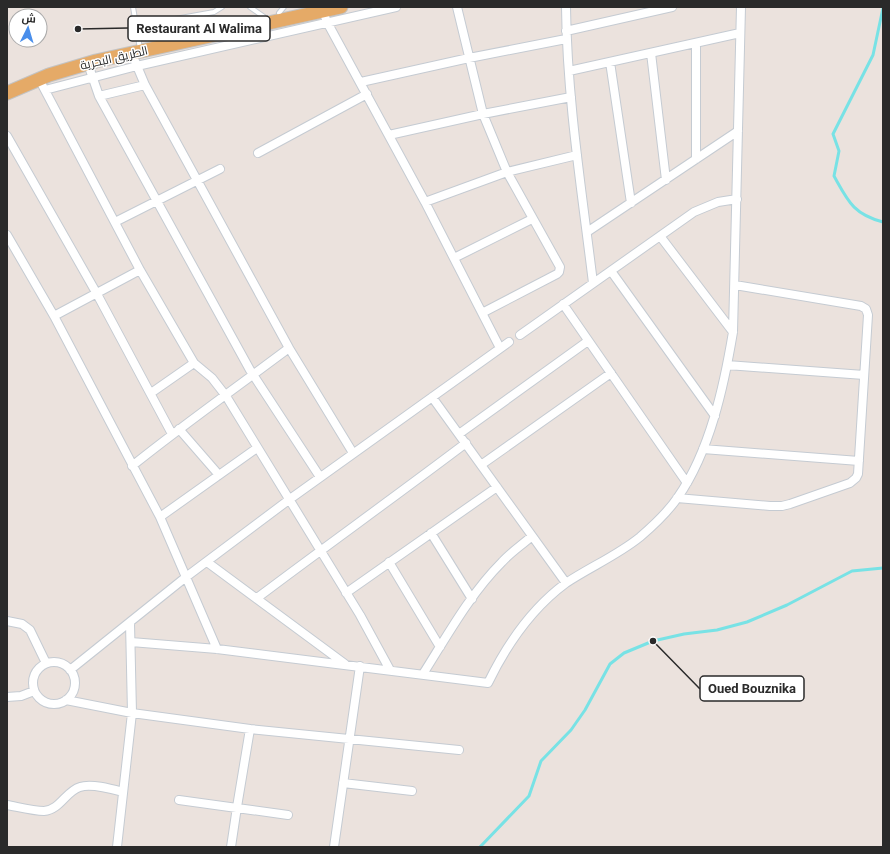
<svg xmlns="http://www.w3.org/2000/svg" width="890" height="854" font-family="Roboto,Cairo,sans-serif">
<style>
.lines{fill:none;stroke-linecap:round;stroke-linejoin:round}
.stream{stroke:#78e2e5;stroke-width:3}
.service-casing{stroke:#c5cbd2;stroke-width:6}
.minor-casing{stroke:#c5cbd2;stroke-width:10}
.primary-casing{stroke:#c3c3c3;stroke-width:15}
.service{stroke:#fff;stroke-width:4}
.minor{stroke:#fff;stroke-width:8}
.primary{stroke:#e5aa67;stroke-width:13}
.labels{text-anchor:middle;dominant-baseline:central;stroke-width:3;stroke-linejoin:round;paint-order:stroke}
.street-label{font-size:12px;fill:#2a2a2a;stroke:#fff}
.leader{fill:none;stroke:#2a2a2a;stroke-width:1.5}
.callout-dot{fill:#2a2a2a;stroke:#fff;stroke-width:1.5}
.callout{fill:#fff;stroke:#2a2a2a;stroke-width:1.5}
.callout-label{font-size:13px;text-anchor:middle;font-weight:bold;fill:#2a2a2a}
</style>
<rect width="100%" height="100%" fill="#ebe2dd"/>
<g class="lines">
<path class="stream" d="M883 8 873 55 833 134 839 151 834 176C848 201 853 214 883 222
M480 847 529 796 541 761 571 730 585 710 610 664 624 653 653 641 684 634 717 630 747 622 787 605 852 571 883 568"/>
<defs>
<path id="service" d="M133 7 140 49
M250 7 264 17
M279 13 284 7
M136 26 214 12 222 7"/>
<path id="minor" d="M457 7 483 114 507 172 560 267 559 272 557 274 482 313
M566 7C567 99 582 192 593 283
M323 11 327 22 425 202 500 348
M566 31 672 7
M696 43V159
M651 53 666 180
M132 54 145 85 289 348 353 453
M610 62 631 203
M88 64 99 96 250 370 320 477
M569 71 740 33
M39 79 140 270 194 363 212 378 226 396 360 615 390 670
M361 82 469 58 566 39
M45 90 137 66 396 7
M99 96 145 85
M389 135 483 114 571 97
M7 136 97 294 172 434
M258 153 367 94
M425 202 507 172 577 155
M115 222 220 169
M587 232 738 131
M7 235 54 316 160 517 217 649
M660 236 733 332
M454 258 532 219
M611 271 715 416
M563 304 687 483
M54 316 140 270
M520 335 694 212 718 202 737 199
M727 365 864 375
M151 393 194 363
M432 397 566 583
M179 429 219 475
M459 434 588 341
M703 449 859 461
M481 465 611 373
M132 466C183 425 237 387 289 348
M677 498 770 506H782L790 504 850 483 856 478 858 474 868 315 866 309 861 306 735 285
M160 517 257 448
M431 533 472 599
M207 562 345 664
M389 562 440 647
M346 593 497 487
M257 598C326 546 396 496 466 443
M7 621 22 624 30 630 46 663
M131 642 217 649 488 683C506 646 532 608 566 583 590 567 618 555 640 537 654 525 668 512 678 497 710 451 724 386 733 332L741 7
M33 683a21 21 0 1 1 42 0a21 21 0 1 1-42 0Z
M70 670 186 577 290 499 509 342
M423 674C447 636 470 594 502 562 511 552 522 545 532 536
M7 697 21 696 34 691
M66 700 132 713 250 729 459 750
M343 783 412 791
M179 800 288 815
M7 805C18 807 33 811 44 811 60 810 66 791 80 787 91 783 112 789 123 792
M117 847 132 713 130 623
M231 847 237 807 250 729
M334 847 360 666"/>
<path id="primary" d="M7 93 49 75 96 61 341 7"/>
</defs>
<use href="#service" class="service-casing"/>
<use href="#minor" class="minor-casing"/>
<use href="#primary" class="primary-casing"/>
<use href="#service" class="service"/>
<use href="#minor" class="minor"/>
<use href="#primary" class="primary"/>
</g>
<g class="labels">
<g class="street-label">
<text transform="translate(114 58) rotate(-13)">الطريق البحرية</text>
</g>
</g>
<path class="leader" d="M78 29L128 28M653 641L700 689"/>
<g class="callout-dot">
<circle cx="78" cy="29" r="4"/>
<circle cx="653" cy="641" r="4"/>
</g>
<g class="callout">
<rect x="128" y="16" width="142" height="25" rx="4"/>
<rect x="700" y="676" width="104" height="25" rx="4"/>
</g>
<g class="callout-label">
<text x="199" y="33">Restaurant Al Walima</text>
<text x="752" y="693">Oued Bouznika</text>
</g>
<rect width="890" height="854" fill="none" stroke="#2a2a2a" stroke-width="16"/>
<g transform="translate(28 28) rotate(5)"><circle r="19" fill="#ffffff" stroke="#aaaaaa"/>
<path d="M0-3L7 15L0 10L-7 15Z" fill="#498eeb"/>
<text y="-6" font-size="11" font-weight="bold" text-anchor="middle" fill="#2a2a2a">ش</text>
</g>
</svg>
